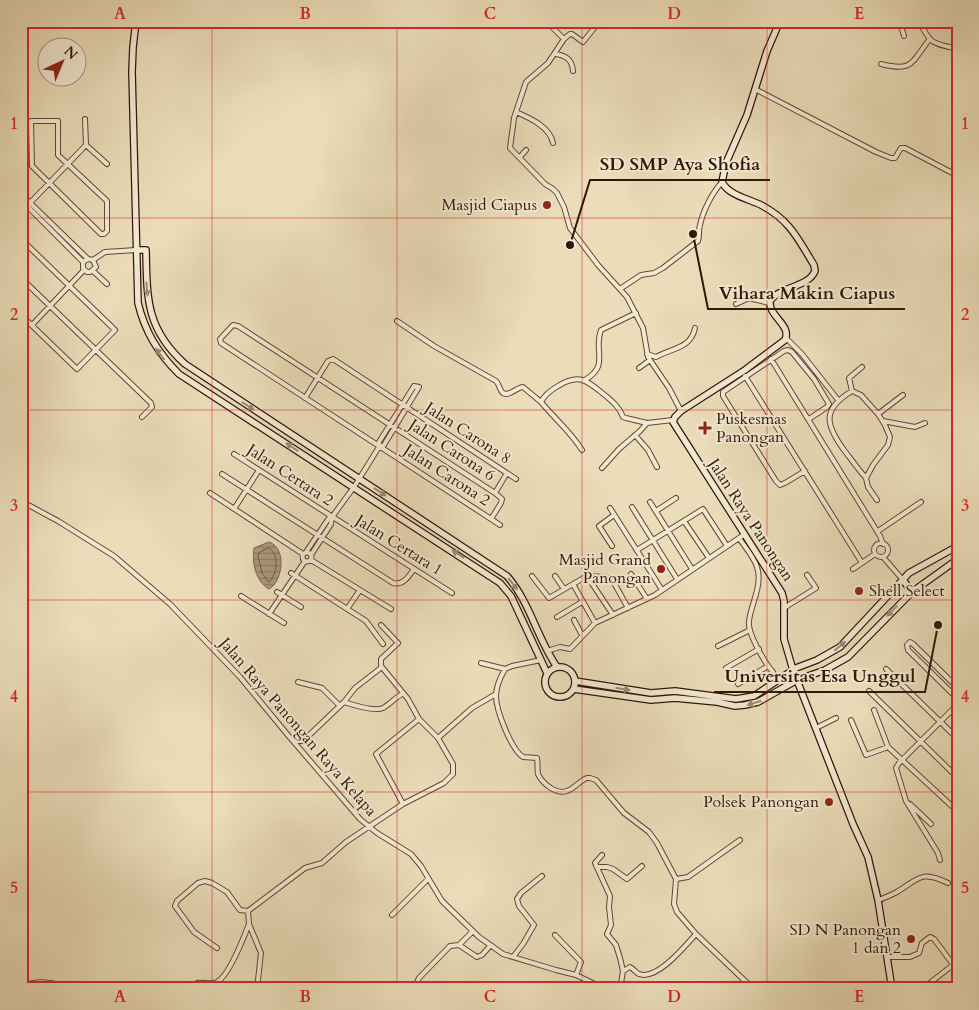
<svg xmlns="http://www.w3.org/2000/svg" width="979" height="1010" font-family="Cardo,serif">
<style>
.water{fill:url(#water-rules);stroke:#7a654e}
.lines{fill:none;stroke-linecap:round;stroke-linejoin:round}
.shore{stroke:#6e5842;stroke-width:1}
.street-casing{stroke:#5f4834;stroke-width:6}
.secondary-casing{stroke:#301608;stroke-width:8}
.street{stroke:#f2e9d2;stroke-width:4}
.secondary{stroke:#f2e9d2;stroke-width:5.5}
.oneway{fill:#9b8a77}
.grid{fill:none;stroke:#d62828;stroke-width:1;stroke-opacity:0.55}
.poi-dot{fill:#8f2418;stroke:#f2e9d2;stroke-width:2}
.labels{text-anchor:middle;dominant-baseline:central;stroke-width:4;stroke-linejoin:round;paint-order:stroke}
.poi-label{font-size:16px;fill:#301608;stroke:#f2e9d2;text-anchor:end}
.street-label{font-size:16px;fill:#301608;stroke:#f2e9d2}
.leader{fill:none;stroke:#301608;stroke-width:2}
.callout-dot{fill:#301608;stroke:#f2e9d2;stroke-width:2}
.callout-label{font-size:18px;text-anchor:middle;font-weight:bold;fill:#301608;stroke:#f2e9d2;stroke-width:4;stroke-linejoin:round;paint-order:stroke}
.neatline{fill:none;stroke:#d62828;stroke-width:2}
.grid-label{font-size:16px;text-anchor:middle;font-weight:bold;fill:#d62828}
</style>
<defs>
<pattern id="water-rules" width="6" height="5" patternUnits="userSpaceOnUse" patternTransform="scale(1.25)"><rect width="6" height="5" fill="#ab997d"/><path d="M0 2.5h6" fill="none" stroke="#8c7c64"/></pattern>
</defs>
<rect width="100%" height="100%" fill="#ebddba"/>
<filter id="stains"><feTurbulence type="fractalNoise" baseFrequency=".004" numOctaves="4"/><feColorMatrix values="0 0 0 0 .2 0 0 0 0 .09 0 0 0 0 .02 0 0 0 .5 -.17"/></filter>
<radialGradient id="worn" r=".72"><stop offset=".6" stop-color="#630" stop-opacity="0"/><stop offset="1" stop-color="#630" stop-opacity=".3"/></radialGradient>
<path class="water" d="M269 542C287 548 283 581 269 589 255 581 252 562 254 548Z"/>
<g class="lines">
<path class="shore" d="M269 548C280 555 277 574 269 582L262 573 258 556 259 553Z"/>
<defs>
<path id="street" d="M546 21 564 39
M605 21 595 27 583 42 572 34H570L564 39 548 63 526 82 514 118 510 148 545 184 553 189 557 193 564 207 570 228 598 265 627 297 643 328 648 357 669 388 681 411
M919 21C931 45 932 43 958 49
M904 36 901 26 909 21
M556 54C566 56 572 59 573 71
M881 64C913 72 911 63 929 40
M755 89 876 152 891 158H895L901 148H905L958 176
M516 112C530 118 550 127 553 143
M85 119 86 145 107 164
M31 121H58V155L107 201V231L104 234H101L32 166Z
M520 157 526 150
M21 194 88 259 93 260 96 267 90 272H87L83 268V262L88 259
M93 260 105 252 136 250
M83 262 27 206 86 145
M93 271 107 284
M21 278 151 403 152 407 142 417
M620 289 641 275 654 273 663 268 698 241C700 236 698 231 700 225 703 211 712 193 722 182
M736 304 749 298 769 303
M21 315 77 369 115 330 23 241
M397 321 434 346 496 381C500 385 499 390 503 393 509 397 517 387 523 387L541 402C545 394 551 390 558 386 581 372 588 382 606 396 613 402 620 408 623 417L626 418 647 423 673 420
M32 325 84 270
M786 338 802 354 838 400
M647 354 656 357C671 348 691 349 695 328
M771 359 880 536 883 544
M639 368 650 360
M745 376 862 563
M585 380C610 365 593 352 601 330L636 313
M852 391 849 378 862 367
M305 398 328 361 333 359 516 479
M541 402C555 419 571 432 582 450
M878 414 903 395
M883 421 915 427 925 423
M635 435 648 450 657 467
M379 447V442L414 386 419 387
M234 454 452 593
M602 468 619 449 640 431 647 423
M805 471 785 483 780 485 776 481 723 396V392L784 351 788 350 792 352 814 379 829 404 827 407 809 419
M222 474 393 583C403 586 409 576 414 569
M866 478 873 465 888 445 890 437 885 425 878 414 861 395 852 391C822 409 825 424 844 450 851 459 858 469 866 478L868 487 877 500
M210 493 303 554
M495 493 507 473
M21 501 58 521 114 556 170 604 240 677 287 734 360 819 377 833 411 854 421 866 442 901 479 937 503 954 556 970 576 975 605 989
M650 502 692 569
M632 507 677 579
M610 508 662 590
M234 509 259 470
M656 511 676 498
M491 519 501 503 502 499 495 493 238 326 233 325 220 339 221 343C311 402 401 460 491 519L500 525
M684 521 709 558
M878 531 921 502
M739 538C745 547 754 557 757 567 763 585 751 604 749 621 747 633 765 663 773 672
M874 550a7 7 0 1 1 14 0a7 7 0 1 1-14 0Z
M612 546 599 526 614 515
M637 550 703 509 727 546
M306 552 329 518 332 517 354 487 379 447 384 445 419 387
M302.5 557a4.5 4.5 0 1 1 9 0a4.5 4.5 0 1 1-9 0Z
M311 555 331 524 332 517
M883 557 903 580
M311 560 391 609
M853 569 875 554
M291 573 366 621 383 644
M631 574 647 599
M532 576 549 598 587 576 605 577 613 581 628 608
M555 576 564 589
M587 576 613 615
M573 584 595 623
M277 592 301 607
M241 596 284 623
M784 608 816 588 807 575
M347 609 360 590
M269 614 305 561
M557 617 582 602
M574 620 582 635
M718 646 750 630
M547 651 560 647 570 649 595 623 655 595 745 534
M541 660 512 666 505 669C501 676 496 688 496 696 496 710 511 749 523 757L537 758C538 763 537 769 538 774 542 783 556 795 567 791 574 789 579 781 587 778H590L596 780 624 813 649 832 657 843 676 879 674 904 677 912 696 934 744 980
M481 663 505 669
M726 668 759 649
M886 669 958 739
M298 682 322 688 340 706
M738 684 768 666
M958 688 913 644 910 642 907 645 908 650 958 699
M869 691 958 778
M344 702C353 705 374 712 383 708 390 704 395 698 402 694
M874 710 888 747 955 809
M851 720 866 755 888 747
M816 728 836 718
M438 738 472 708 496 694
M294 741H303L344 702 355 688 382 667
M403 804 376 754 419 719
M910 804 931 824
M602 855 595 863 610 896 609 907 611 925 607 934 616 945 620 958 623 971 620 989
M940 860 938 853 906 801 896 768 899 763 958 704
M598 867H607L613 869 627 879 642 866
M676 879 688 877 740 840
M878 900C885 898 891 895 897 892 919 878 922 870 948 883
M248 911 249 924 261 953 257 989
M392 915 428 879
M555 935 581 962 576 975
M459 945 473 931
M217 948 194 932 175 906 177 901 198 883 205 881 212 883 227 892 240 910 248 911 305 868 322 863 346 842 403 804 444 783 453 774V764L438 738 419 719 408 699 381 666V659L398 643 381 625
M513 957 523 944 534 925 519 906 517 899 521 893 542 876
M887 957H910L919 953 922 943 930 937 934 939 958 971
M623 971 630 967C634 969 636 973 639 974 657 981 686 945 696 934
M21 987C35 980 56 981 68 989
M191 989 197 983C204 982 210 985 217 982 229 976 244 937 249 924
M414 989 419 978 450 946 459 945 477 957 482 955 490 946
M739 989 744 980 755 989
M922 989 958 961"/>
<path id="secondary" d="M136 21 133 47 132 72 138 303C145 332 158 353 179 374L500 583 511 596 547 673
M780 21 767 51 747 115 726 163 722 182C728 195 749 199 761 205 790 220 798 239 814 265L815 271C808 288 780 286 770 301 768 316 792 325 785 340L745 370 681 411 675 417 673 422 782 593 784 601V639L793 670 853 824 868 857 878 900 892 989
M136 250H146C147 299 146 329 185 364L507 576C530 602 537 638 557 667
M903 580 912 592
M545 682a15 15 0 1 1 30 0a15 15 0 1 1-30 0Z
M575 681 651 693 675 691 736 699 754 696 796 668 817 660 840 647 909 573 958 546
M574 689 651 700 675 698 717 702 735 706 745 705 758 702 797 680 825 670 848 657 912 592 958 559"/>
</defs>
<use href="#street" class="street-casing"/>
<use href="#secondary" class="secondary-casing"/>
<use href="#street" class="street"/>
<use href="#secondary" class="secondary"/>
</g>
<defs><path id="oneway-solid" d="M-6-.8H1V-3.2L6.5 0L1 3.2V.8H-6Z" transform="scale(1.25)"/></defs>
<g class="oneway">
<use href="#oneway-solid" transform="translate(147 289) rotate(85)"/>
<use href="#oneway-solid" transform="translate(160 354) rotate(-127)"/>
<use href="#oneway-solid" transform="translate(248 406) rotate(33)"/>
<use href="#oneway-solid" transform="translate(292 447) rotate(-147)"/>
<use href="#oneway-solid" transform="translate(380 492) rotate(33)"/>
<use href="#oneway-solid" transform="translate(458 554) rotate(-147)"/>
<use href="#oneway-solid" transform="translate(513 584) rotate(52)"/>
<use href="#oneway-solid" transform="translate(892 611) rotate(134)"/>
<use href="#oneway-solid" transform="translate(840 646) rotate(-40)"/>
<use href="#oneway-solid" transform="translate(623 689) rotate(9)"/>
<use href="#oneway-solid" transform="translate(754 703) rotate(162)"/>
</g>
<path class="grid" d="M212 21V989M397 21V989M582 21V989M767 21V989M21 218H958M21 410H958M21 600H958M21 792H958"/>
<g class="poi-dot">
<circle cx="547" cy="205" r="5"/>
<path d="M702.5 420.5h5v5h5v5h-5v5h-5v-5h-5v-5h5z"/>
<circle cx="661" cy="569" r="5"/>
<circle cx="859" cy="591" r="5"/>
<circle cx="829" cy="802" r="5"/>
<circle cx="911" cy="939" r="5"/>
</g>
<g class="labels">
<g class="poi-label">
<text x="537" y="205">Masjid Ciapus</text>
<text x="716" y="419" text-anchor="start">Puskesmas<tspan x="716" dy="18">Panongan</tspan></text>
<text x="651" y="560">Masjid Grand<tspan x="651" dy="18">Panongan</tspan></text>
<text x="869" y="591" text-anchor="start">Shell Select</text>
<text x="819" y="802">Polsek Panongan</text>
<text x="901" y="930">SD N Panongan<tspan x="901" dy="18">1 dan 2</tspan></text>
</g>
<g class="street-label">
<text transform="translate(468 433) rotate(33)">Jalan Carona 8</text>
<text transform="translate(452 450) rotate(33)">Jalan Carona 6</text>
<text transform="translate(290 475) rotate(33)">Jalan Certara 2</text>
<text transform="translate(447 475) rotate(33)">Jalan Carona 2</text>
<text transform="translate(751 520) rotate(57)">Jalan Raya Panongan</text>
<text transform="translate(399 545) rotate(32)">Jalan Certara 1</text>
<text transform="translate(298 727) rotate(49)">Jalan Raya Panongan Raya Kelapa</text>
</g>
</g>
<path class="leader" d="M570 245L590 180H770M693 234L708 309H905M938 625L925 692H714"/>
<g class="callout-dot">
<circle cx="570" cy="245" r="5"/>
<circle cx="693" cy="234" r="5"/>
<circle cx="938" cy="625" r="5"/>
</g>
<g class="callout-label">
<text x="680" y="170">SD SMP Aya Shofia</text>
<text x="807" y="299">Vihara Makin Ciapus</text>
<text x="820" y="682">Universitas Esa Unggul</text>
</g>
<rect width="979" height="1010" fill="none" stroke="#ebddba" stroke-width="55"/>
<g transform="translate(62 62) rotate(44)"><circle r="24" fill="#f2e9d2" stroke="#a49581"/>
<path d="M0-4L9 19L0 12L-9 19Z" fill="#8f2418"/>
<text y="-8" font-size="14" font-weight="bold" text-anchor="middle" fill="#301608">N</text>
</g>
<rect x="28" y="28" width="924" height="954" class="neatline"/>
<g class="grid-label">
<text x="120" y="19">A</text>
<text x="305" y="19">B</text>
<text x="490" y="19">C</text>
<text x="674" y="19">D</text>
<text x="859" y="19">E</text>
<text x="14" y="129">1</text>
<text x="965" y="129">1</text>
<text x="14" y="320">2</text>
<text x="965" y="320">2</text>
<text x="14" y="511">3</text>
<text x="965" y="511">3</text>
<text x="14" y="702">4</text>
<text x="965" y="702">4</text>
<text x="14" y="893">5</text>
<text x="965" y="893">5</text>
<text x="120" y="1002">A</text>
<text x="305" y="1002">B</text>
<text x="490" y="1002">C</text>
<text x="674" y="1002">D</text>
<text x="859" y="1002">E</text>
</g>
<rect width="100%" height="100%" filter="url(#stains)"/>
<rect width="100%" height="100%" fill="url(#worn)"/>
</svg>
